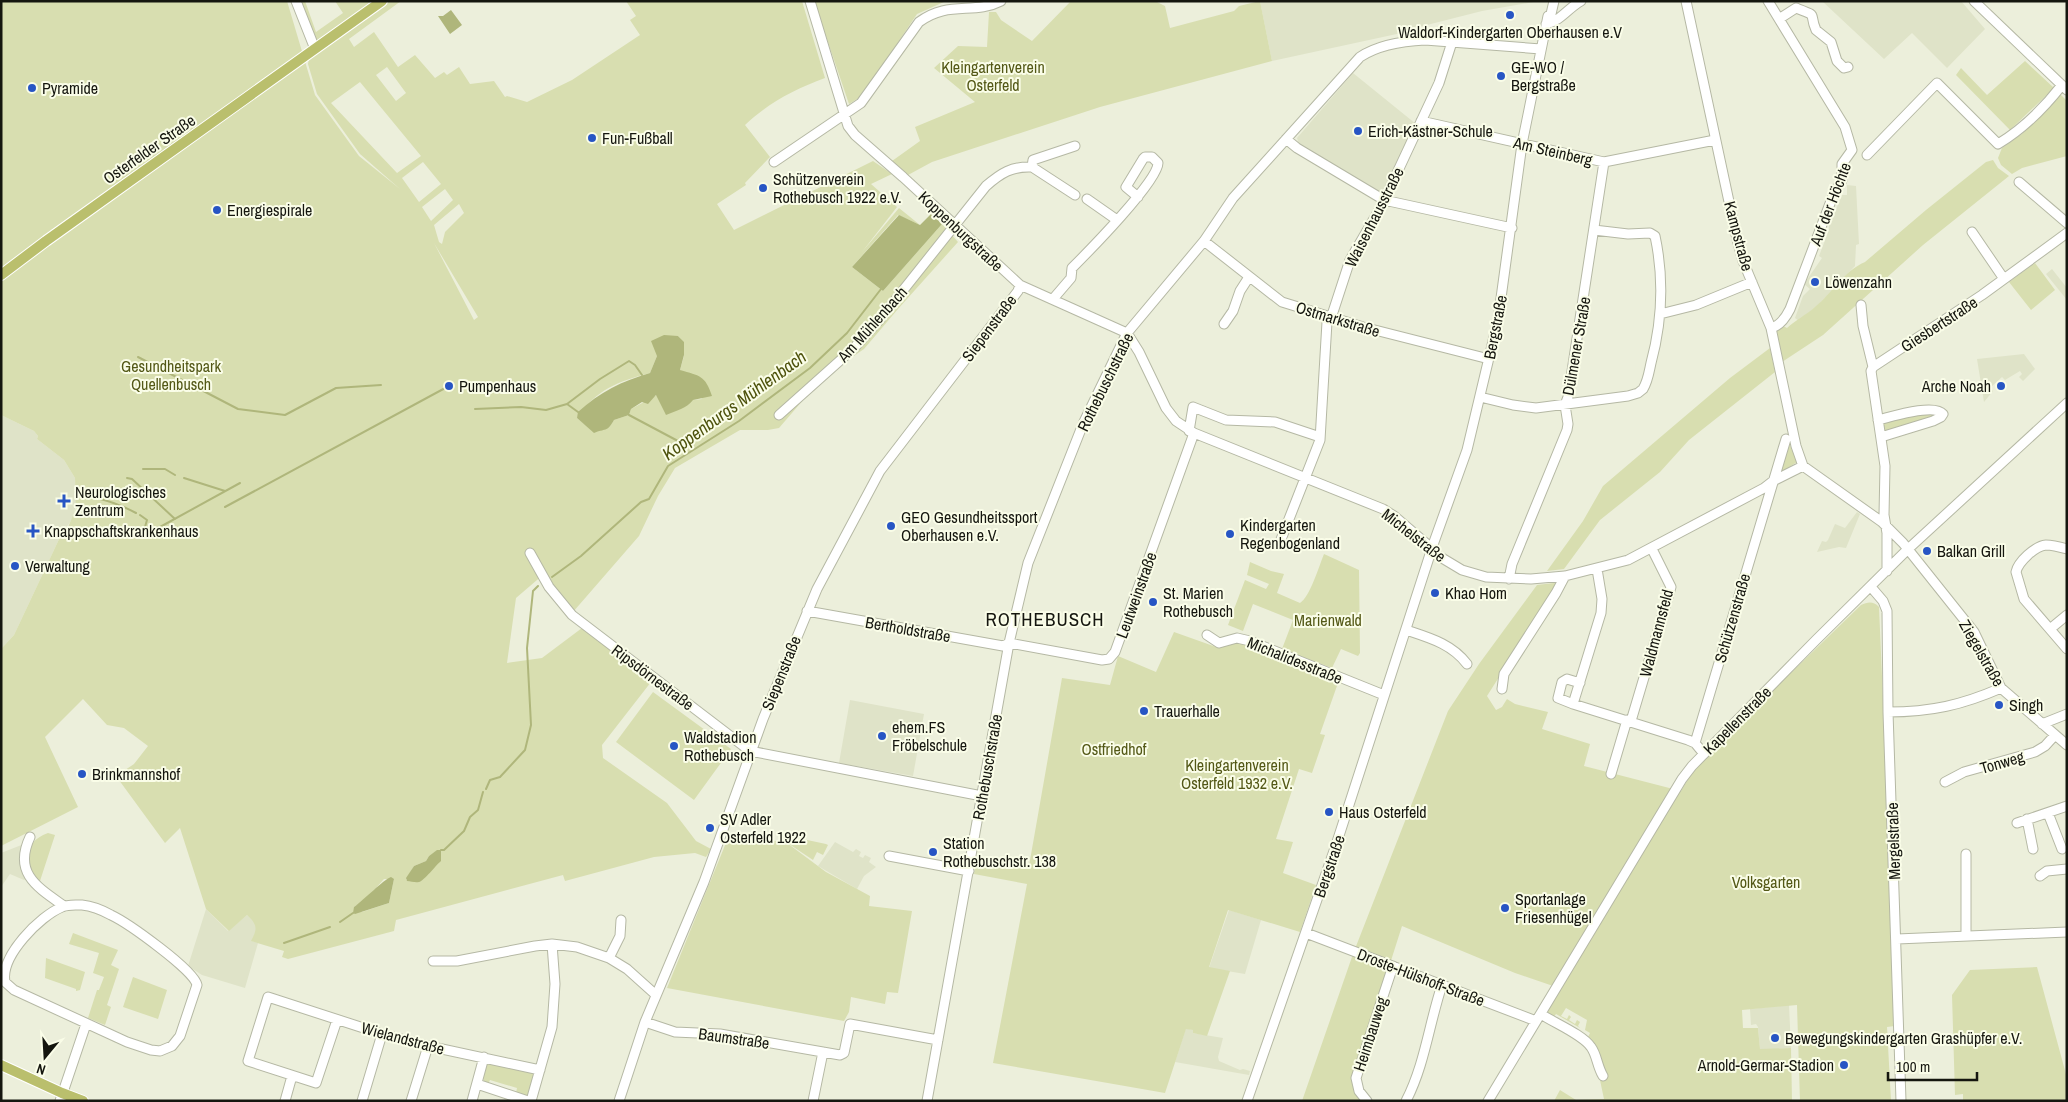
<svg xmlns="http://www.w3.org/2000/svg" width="2068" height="1102" font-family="'Archivo Narrow',sans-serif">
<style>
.built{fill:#dfe3c8}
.green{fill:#d8deb0;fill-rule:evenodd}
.water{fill:#afb67b}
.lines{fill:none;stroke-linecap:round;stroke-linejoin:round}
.stream{stroke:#afb67b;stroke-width:2}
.minor-casing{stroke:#b5b8a4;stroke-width:11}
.major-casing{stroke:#fff;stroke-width:12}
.minor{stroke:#fff;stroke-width:9}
.major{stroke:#babf6d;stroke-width:10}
.poi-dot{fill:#2755c4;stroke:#fafde8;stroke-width:2}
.labels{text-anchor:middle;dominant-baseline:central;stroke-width:4;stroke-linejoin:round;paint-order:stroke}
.poi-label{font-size:16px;fill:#15160f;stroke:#fafde8;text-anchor:start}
.park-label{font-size:16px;fill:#535816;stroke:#fafde8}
.street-label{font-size:16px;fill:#15160f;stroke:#fafde8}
.water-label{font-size:18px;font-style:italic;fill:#4d520c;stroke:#fafde8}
.quarter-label{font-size:19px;letter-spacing:1px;fill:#15160f;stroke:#fafde8}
</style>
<rect width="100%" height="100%" fill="#ecefdb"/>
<path class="built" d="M1260 1H1539L1482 11 1419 27 1418 33 1406 32 1272 61Z
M1822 1H1961L1985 29 1947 68 1912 33 1884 59Z
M1353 73 1416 124 1382 193 1300 148 1297 138Z
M1847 185 1856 186 1859 244 1856 245 1855 266 1817 306 1799 321 1795 318 1803 296 1810 289 1804 284 1822 258 1819 256 1829 230V223L1832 212H1835L1842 195H1847Z
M2052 269 2067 288V300L2046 274Z
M2024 354 2035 369 2023 381 2019 377 2022 374 2020 371 2005 380 2002 377 1990 388 1993 391 1984 402 1977 359Z
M1 415 34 431 38 436 37 439 64 460 75 478 77 499 73 518 61 535 14 635 1 649Z
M1857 512 1860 514 1846 548 1839 547 1817 552 1822 541 1826 542 1828 540 1835 524 1845 528Z
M850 700 924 714 913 776 839 763Z
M835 842 853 852 856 849 861 852 859 856 863 858 865 855 871 858 869 862 876 867 864 876 857 889 818 866Z
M24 844 27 877 24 880 10 874 1 887V853Z
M206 909 228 931 247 915 256 923 257 931 252 941 258 943 245 988 202 975 188 966Z
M1229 910 1261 920 1245 974 1209 968Z
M1789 1005 1791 1048 1760 1050 1758 1027 1756 1024 1751 1025 1750 1009Z
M1186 1028 1193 1030V1033L1223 1038 1218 1057 1219 1061 1240 1070 1243 1069 1250 1071 1249 1075 1175 1062Z"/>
<path class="green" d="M1 1H287L315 95 359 156 400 189 360 154 317 94 308 64 312 39 300 1H305L316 32 343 13 335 1H401L349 39 354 47 374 32 398 67 415 55 435 78 444 72 447 75 459 67 470 84 494 81 505 97 507 96 527 102 572 80 640 35 630 20 636 16 626 1H802L825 78C795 89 768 103 745 125L770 157 745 183 746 185 717 204 734 230 873 161 892 174 871 184 897 207 862 252 899 208 920 225 898 215 852 267 883 291 942 224 958 242 898 309 864 349 845 362 804 399 779 428 768 430H740L675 468 658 496 639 536 573 612 544 574 516 598 507 663 542 658 582 628 651 682 602 745 603 758 667 803 696 841 711 849 706 857 695 853 654 857 565 881 563 875 396 920 394 931 288 959 282 957 284 951 251 941C258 929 257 924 247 915L229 931 206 909 180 828 165 843 116 776 134 764 148 746 124 728 107 725 83 699 45 737 78 807 1 846V649L14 635 61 535 68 527 76 509 75 478 64 460 37 439 38 436 34 431 1 415ZM387 67 406 93 396 101 376 75ZM360 82 421 156 397 173 331 103ZM423 162 441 184 419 202 402 178ZM445 189 453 200 431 221 422 207ZM459 204 464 213 445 232 442 244 439 242 434 225ZM434 243 478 317 474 320ZM678 336 684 343V356L680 370 702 399 693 400 657 395 631 409 629 415 614 420C609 430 603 429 594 432L577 418C597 389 617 382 650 373L657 356ZM438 850V863C428 872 421 882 406 880L414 866 426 861 429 856ZM384 879H394L389 903 362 912 354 907 367 898Z
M814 1H946L917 14 862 96 849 104Z
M1071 1H1155L1165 6 1170 28 1234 11 1239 6 1260 1 1272 61 1100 107 932 162 908 175 892 161 920 141 915 127 975 102 934 68 958 46 987 47 989 12H996L1001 20 1032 41Z
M2025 61 2054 88 2010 130 1956 75 1961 68 1987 95Z
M2059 93 2067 101V156L2022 168 2012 174 2001 165 1998 158 2002 148 2022 134Z
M1993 160 1998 168 2009 176 1923 245 1823 335 1782 362 1775 332 1783 326 1787 328C1794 321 1806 315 1815 307 1832 293 1844 271 1865 262L1926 210 1986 162Z
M2035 263 2055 290 2031 310 2009 282Z
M1770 348 1775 372 1689 440 1660 472 1600 520 1564 569 1547 571 1583 521 1603 486 1730 378Z
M1931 411 1939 416 1885 438 1882 420Z
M1789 443 1797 462 1780 473Z
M1324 554 1359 570 1360 653 1358 656 1341 649 1332 668 1282 649 1293 620 1253 604 1243 631 1228 625 1245 580 1266 589 1269 584 1247 575 1250 562 1271 571 1284 574 1277 593 1300 603C1310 597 1319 566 1324 554Z
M1554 583 1558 584 1487 696 1496 710 1502 707 1507 699 1515 704 1548 712 1542 729 1590 744 1584 766 1681 791 1697 764 1861 605C1868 602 1873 601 1879 607L1895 978V1026L1887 1027 1891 1101H1800L1797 1005 1742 1010 1743 1028H1758L1760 1049 1791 1048 1792 1101H1554L1560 1090 1576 1100 1604 1099 1597 1066 1585 1043 1590 1033 1585 1030 1587 1020 1566 1008 1561 1016 1567 1019 1569 1015 1571 1017 1569 1020 1575 1024 1577 1020 1580 1022 1578 1026 1580 1028 1556 1014 1553 1018 1547 1013 1556 987 1515 973 1402 926 1353 1080 1352 1085 1364 1101H1302L1353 954 1448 711 1479 664 1537 585Z
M1174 632 1219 648 1232 642H1244L1338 683 1320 734 1325 735 1312 773 1299 769 1276 839 1293 842 1283 873 1316 885 1300 932 1228 910 1209 967 1230 971 1207 1036 1193 1033V1030L1186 1029 1165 1093 993 1063 1027 884 974 874 977 856 1029 866 1062 678 1110 685 1118 656 1156 672Z
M653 692 731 749 694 800 616 742Z
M48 833 55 835 39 884C24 865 22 842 48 833Z
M730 833 787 843 826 872 870 896 869 906 912 911 898 993 887 992 885 1004 851 997 849 1012 844 1021 667 988Z
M793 837 826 844 828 845 823 855 817 852 813 860 789 844Z
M73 933 118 950 111 965 119 969 107 1005 111 1007 105 1025 88 1018 97 990H99L104 977 93 973 99 953 69 944Z
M46 958 85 972 80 990 76 991V989L45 978Z
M2037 967 2067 1078V1101H1963V1094L1955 1095 1952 995 1970 970Z
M133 977 167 990 158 1019 123 1007Z
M488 1062 535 1072 529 1095 526 1096 516 1093 517 1088 490 1080 488 1084 485 1083 483 1078Z"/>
<path class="water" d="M451 10 462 25 450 34 438 16H443Z
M931 214 942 224 883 291 852 267 899 215 920 225Z
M664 335 678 336 684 342V355L680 370C700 376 705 375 712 396L693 400C687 408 676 411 666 415L656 395 648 404 642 402 631 409 629 415 614 420C607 433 605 428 594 433L577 418 578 412C600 392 622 381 650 373L657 356 651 341Z
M437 850H441V861C436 865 424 881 419 882 415 883 411 881 407 881L406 878 414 866 426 861 429 856Z
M391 877 394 879 389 903 355 914 353 913 354 907C365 899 383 880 391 877Z"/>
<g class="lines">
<path class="stream" d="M138 357 238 409 285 415 336 388 381 385
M567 404 600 379 629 361 635 365 642 375
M475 409 521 407 546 410 567 404 578 412
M629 415 693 449
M143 469H165L175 475
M127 478 132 479 175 519
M184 478 225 491
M75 492 94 495 96 498C110 501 123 506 136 513
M225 507 447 387
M140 515 147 520 145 527H160L240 483
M552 577 581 556 641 502 649 499 668 466 739 421 810 368 847 333 881 289
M486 789 490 780 500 777 525 750 531 725 527 648 533 591 538 586
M441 850H444L464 831 470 817 478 810 483 792
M340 922 353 913
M284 943 330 927"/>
<defs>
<path id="minor" d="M296 1 315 49
M810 1 848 126 855 135 903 177 1020 285 1127 333 1139 352 1166 408 1176 421 1194 433 1383 509 1394 516 1429 546 1432 552 1462 570 1486 577 1531 579 1565 576 1628 560 1764 488 1773 481 1803 466
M1686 1 1737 239 1743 261 1771 328 1796 446 1803 466 1882 522 1903 543 1974 632 2001 688 2067 745
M1768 1 1845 127 1852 150 1842 164V180L1834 193 1790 309C1786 317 1780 326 1771 328
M1974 1 2067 90
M1779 19 1796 8C1820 17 1808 12 1816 30L1831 42 1837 61 1844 68 1848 67
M1546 24C1561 21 1568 8 1581 1
M1421 121 1604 162 1715 140
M1286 139 1297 148 1384 200 1512 228
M1867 155 1937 83 1998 144C2023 129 2044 108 2062 85
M774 162 861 103 919 22C948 0 974 15 1001 1
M1032 167 1075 195
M2019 182 2067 223
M1087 199 1117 220
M1972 232 2004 279
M1204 241 1282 302 1363 327 1489 359
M1053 299 1071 278 1072 268C1088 252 1158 181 1158 163L1152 157H1145L1143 159 1126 187 1138 197
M1861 305 1863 326 1873 367 1871 371 1885 466 1884 515 1887 533V571
M1660 314 1696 305 1752 282
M1224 324 1233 311 1240 291 1249 277
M1873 367 1982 295 2067 233
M1480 397 1513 405 1536 408 1628 396 1638 393 1643 389C1648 381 1649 372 1651 363 1662 322 1664 278 1655 236L1650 233 1628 234 1594 230
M779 415 854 348 881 318 986 186C1001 173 1012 166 1032 167L1033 160 1075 146
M1878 420C1891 417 1934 403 1943 414L1941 417 1933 421 1881 437
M1189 431 1193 407 1226 420 1275 422 1320 437
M1280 542 1320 440 1327 322 1333 312 1350 260 1382 205 1439 83 1452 42
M2067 549C2060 547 2053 545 2046 545 2035 546 2018 562 2016 572L2024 599 2067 649
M530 553 549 587 572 615 750 751 982 796
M1597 569 1602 599 1601 613 1573 704 1688 740 1695 743 1704 754
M1509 579 1512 564 1567 430 1568 424 1565 405 1568 397 1604 162
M1871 587 1883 601 1887 611 1888 712 1901 1101
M807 611 1003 646 1009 643 1102 660 1109 659 1115 652 1194 433
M2050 629 2067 615
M1406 630C1430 638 1452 644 1467 664
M1207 635 1219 643 1237 638 1250 641 1384 695
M1502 689 1504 674 1556 593 1565 576
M1573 704 1558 698 1562 682 1567 679 1580 683
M1888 712C1931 712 1962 705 2001 688
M1631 721 1671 587 1652 549
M2042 724 2067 714
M1695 743 1786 439
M1611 774 1627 720
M1945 782 1964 772 2035 752 2045 746 2055 735
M2048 813 2062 849
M2027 819 2033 849
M2017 823 2067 806
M30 837C13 873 37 887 64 906
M889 856 969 871
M2040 876 2047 871 2067 869
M82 905C92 906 102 910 111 915 128 923 194 970 197 985L180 1036 172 1046 160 1051 151 1050 127 1042 14 990 5 982C0 956 40 916 62 907 68 904 76 905 82 905Z
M1306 933 1536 1021
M1966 936V854
M1897 939 2067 932
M609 958 620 936 621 920
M433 961H457L535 946 552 944 577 947 609 958 627 969 656 995
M1541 1014C1554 1023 1582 1034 1591 1047 1597 1055 1597 1066 1603 1076
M337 1020 316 1083 248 1061 268 997 382 1034 428 1046 540 1070
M645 1022 675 1032 720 1034 840 1055 844 1053 850 1024 938 1040
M477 1084 528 1101
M60 1101 86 1024
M285 1101 292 1076
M362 1101 382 1034
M411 1101 428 1046
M472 1101 484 1057
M531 1101 552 1027 555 984 552 944
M619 1101 645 1022 704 882 763 719 817 589 880 471 1018 291 1020 285
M813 1101 823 1052
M927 1101 1009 643 1028 563 1083 424 1127 333 1204 241 1233 198 1360 57C1378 45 1404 41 1425 40L1541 49
M1247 1101 1336 845 1434 542 1467 450 1498 320 1522 144 1548 16 1551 14 1554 1
M1367 1101 1359 1091 1356 1078 1393 966
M1406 1101C1425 1064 1429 1024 1442 985
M1488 1101 1682 779 1692 766 1816 640 1907 550 2067 403"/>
<path id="major" d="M1 275 46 241 382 1
M1 1065 62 1093 83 1101"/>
</defs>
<use href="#minor" class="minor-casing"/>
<use href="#major" class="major-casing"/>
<use href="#minor" class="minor"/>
<use href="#major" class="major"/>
</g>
<g class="poi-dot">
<circle cx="1510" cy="15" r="5"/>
<circle cx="1501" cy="76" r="5"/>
<circle cx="32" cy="88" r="5"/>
<circle cx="1358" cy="131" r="5"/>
<circle cx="592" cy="138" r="5"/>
<circle cx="763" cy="188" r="5"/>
<circle cx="217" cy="210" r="5"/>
<circle cx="1815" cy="282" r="5"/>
<circle cx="449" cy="386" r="5"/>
<circle cx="2001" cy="386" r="5"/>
<path d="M61.5 493.5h5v5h5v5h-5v5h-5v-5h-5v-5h5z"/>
<circle cx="891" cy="526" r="5"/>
<path d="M30.5 523.5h5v5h5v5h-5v5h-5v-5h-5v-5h5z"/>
<circle cx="1230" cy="534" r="5"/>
<circle cx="1927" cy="551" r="5"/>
<circle cx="15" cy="566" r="5"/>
<circle cx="1435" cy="593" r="5"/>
<circle cx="1153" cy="602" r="5"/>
<circle cx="1999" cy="705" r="5"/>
<circle cx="1144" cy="711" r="5"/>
<circle cx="882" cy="736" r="5"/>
<circle cx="674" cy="746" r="5"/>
<circle cx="82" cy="774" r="5"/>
<circle cx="1329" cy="812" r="5"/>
<circle cx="710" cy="828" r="5"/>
<circle cx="933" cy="852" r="5"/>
<circle cx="1505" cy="908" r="5"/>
<circle cx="1775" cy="1038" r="5"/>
<circle cx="1844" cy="1065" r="5"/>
</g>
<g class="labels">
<g class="poi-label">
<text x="1510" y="32" text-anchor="middle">Waldorf-Kindergarten Oberhausen e.V</text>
<text x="1511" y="67">GE-WO /<tspan x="1511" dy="18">Bergstraße</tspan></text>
<text x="42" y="88">Pyramide</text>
<text x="1368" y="131">Erich-Kästner-Schule</text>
<text x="602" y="138">Fun-Fußball</text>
<text x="773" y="179">Schützenverein<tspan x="773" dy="18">Rothebusch 1922 e.V.</tspan></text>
<text x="227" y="210">Energiespirale</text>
<text x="1825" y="282">Löwenzahn</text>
<text x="459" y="386">Pumpenhaus</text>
<text x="1991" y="386" text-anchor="end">Arche Noah</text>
<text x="75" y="492">Neurologisches<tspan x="75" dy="18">Zentrum</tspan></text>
<text x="901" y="517">GEO Gesundheitssport<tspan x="901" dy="18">Oberhausen e.V.</tspan></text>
<text x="1240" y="525">Kindergarten<tspan x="1240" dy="18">Regenbogenland</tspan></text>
<text x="44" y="531">Knappschaftskrankenhaus</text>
<text x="1937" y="551">Balkan Grill</text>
<text x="25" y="566">Verwaltung</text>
<text x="1163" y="593">St. Marien<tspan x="1163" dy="18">Rothebusch</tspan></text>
<text x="1445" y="593">Khao Hom</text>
<text x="2009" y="705">Singh</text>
<text x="1154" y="711">Trauerhalle</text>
<text x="892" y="727">ehem.FS<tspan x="892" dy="18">Fröbelschule</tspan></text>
<text x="684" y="737">Waldstadion<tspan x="684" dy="18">Rothebusch</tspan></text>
<text x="92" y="774">Brinkmannshof</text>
<text x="1339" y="812">Haus Osterfeld</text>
<text x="720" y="819">SV Adler<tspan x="720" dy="18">Osterfeld 1922</tspan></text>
<text x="943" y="843">Station<tspan x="943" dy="18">Rothebuschstr. 138</tspan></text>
<text x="1515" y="899">Sportanlage<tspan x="1515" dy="18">Friesenhügel</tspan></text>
<text x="1785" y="1038">Bewegungskindergarten Grashüpfer e.V.</text>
<text x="1834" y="1065" text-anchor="end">Arnold-Germar-Stadion</text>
</g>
<g class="park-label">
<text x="993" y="67">Kleingartenverein<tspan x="993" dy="18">Osterfeld</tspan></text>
<text x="171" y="366">Gesundheitspark<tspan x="171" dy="18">Quellenbusch</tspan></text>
<text x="1328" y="620">Marienwald</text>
<text x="1114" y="749">Ostfriedhof</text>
<text x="1237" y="765">Kleingartenverein<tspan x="1237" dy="18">Osterfeld 1932 e.V.</tspan></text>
<text x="1766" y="882">Volksgarten</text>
</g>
<g class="street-label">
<text transform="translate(149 149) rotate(-35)">Osterfelder Straße</text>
<text transform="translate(1553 151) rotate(13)">Am Steinberg</text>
<text transform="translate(1830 204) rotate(-69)">Auf der Höchte</text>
<text transform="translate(1374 217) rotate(-63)">Waisenhausstraße</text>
<text transform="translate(961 231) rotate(43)">Koppenburgstraße</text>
<text transform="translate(1739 236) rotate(75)">Kampstraße</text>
<text transform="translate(1338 319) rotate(17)">Ostmarkstraße</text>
<text transform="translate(872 324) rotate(-48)">Am Mühlenbach</text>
<text transform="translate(1939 324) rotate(-33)">Giesbertstraße</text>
<text transform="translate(1495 327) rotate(-79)">Bergstraße</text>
<text transform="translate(989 328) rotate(-53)">Siepenstraße</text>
<text transform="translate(1576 346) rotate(-80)">Dülmener Straße</text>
<text transform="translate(1105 382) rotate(-64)">Rothebuschstraße</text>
<text transform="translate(1414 535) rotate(38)">Michelstraße</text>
<text transform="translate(1136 595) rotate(-70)">Leutweinstraße</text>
<text transform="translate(1732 618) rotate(-74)">Schützenstraße</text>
<text transform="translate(908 629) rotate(10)">Bertholdstraße</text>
<text transform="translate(1656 633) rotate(-75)">Waldmannsfeld</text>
<text transform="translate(1982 653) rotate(60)">Ziegelstraße</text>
<text transform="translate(1295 660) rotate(22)">Michalidesstraße</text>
<text transform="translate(781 673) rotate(-68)">Siepenstraße</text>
<text transform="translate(653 677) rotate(37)">Ripsdörnestraße</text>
<text transform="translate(1737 720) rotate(-45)">Kapellenstraße</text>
<text transform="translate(2002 762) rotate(-16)">Tonweg</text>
<text transform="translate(987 767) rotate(-80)">Rothebuschstraße</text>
<text transform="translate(1893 841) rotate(-92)">Mergelstraße</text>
<text transform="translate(1329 866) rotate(-71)">Bergstraße</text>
<text transform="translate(1421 977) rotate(21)">Droste-Hülshoff-Straße</text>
<text transform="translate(1370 1034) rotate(-72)">Heimbauweg</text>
<text transform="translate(403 1038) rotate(15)">Wielandstraße</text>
<text transform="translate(734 1038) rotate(8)">Baumstraße</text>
</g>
<g class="water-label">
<text transform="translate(734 405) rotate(-36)">Koppenburgs Mühlenbach</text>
</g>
<g class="quarter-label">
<text x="1045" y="619">ROTHEBUSCH</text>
</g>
</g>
<rect width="2068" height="1102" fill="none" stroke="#15160f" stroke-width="5"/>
<g transform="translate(45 1057) rotate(198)" stroke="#fafde8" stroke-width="4" paint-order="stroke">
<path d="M0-4L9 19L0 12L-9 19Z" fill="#15160f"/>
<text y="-8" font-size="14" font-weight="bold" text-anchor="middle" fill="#15160f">N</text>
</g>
<path d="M1888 1072v8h89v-8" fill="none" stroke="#15160f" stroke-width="2.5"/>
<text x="1896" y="1072" font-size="15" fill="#15160f" stroke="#fafde8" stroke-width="4" paint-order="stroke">100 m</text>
</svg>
